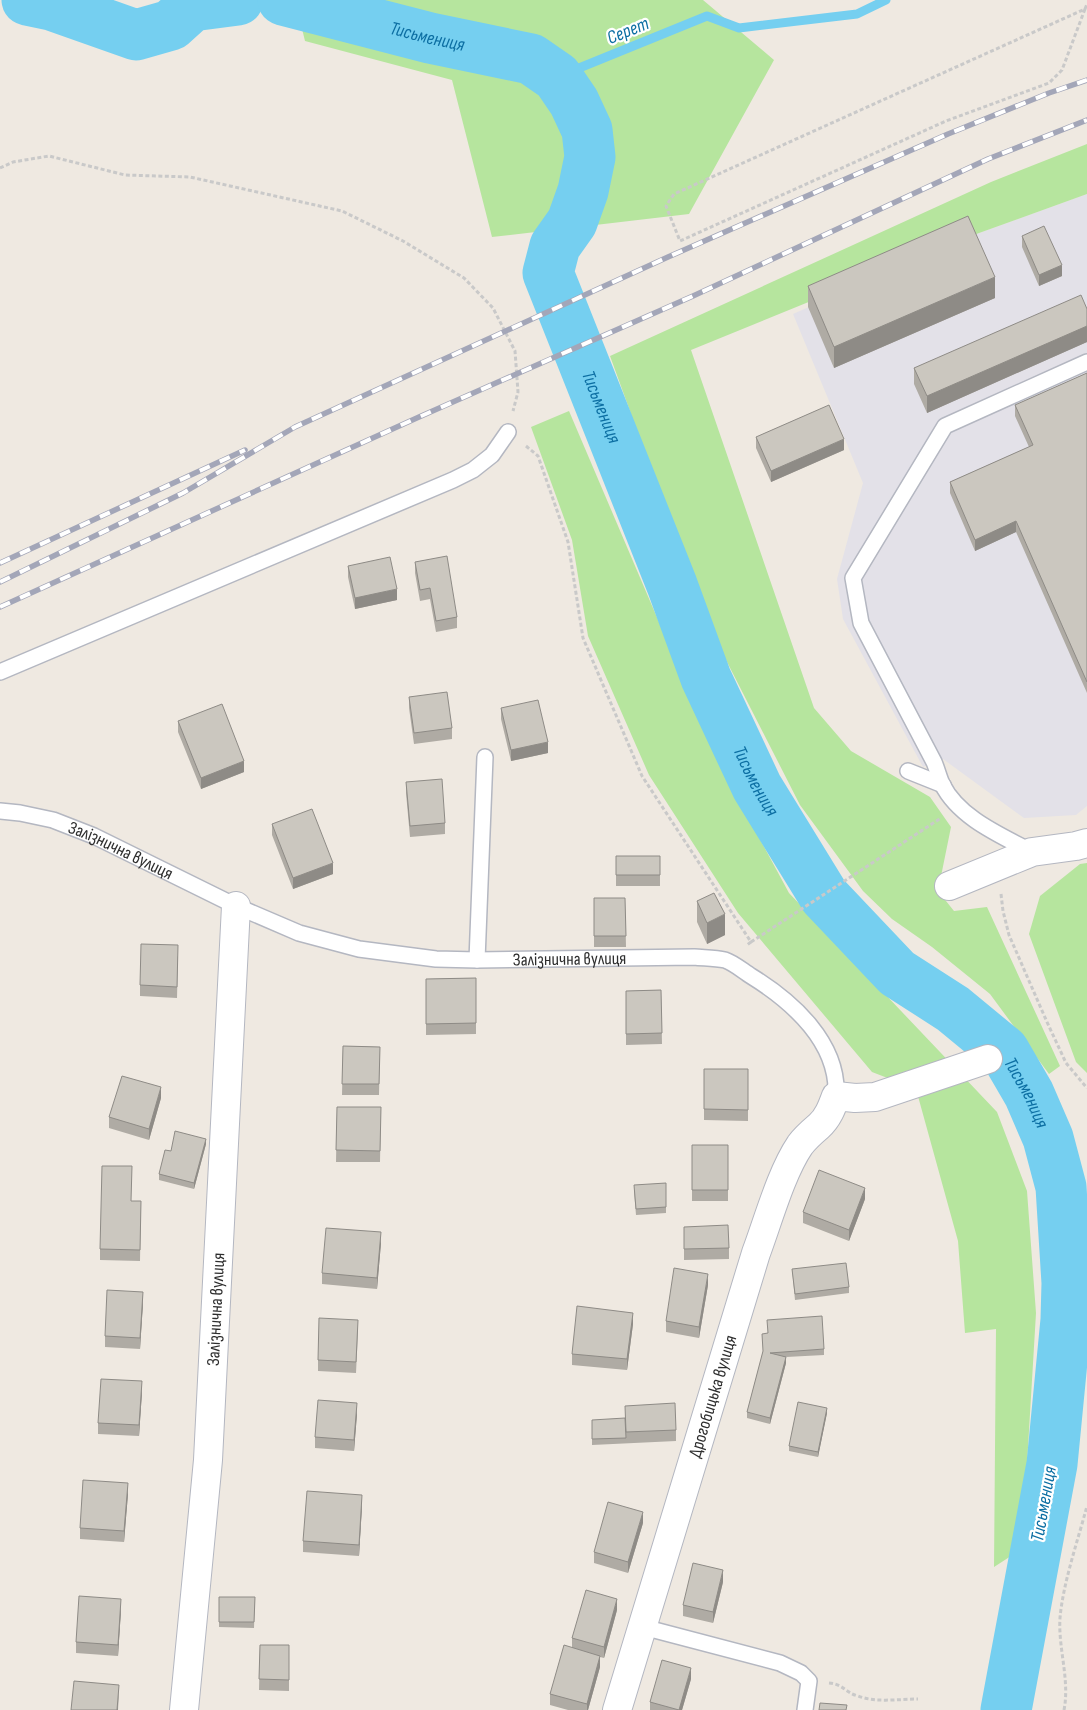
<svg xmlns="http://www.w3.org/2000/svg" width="1087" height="1710" font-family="'Sofia Sans Condensed',sans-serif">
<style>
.industrial{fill:#e3e1e8}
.green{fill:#b6e59e}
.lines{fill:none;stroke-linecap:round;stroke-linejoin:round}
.stream{stroke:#75cff0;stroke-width:9}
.river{stroke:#75cff0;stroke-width:51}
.lane-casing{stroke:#b4b7c1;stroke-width:18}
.street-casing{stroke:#b4b7c1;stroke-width:30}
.path{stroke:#c9c9c9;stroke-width:3;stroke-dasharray:4 2.5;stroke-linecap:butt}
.lane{stroke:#fff;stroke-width:15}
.street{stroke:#fff;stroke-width:28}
.rail-casing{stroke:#a3a6b8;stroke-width:5.5}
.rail{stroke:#fff;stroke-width:4;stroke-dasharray:11;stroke-linecap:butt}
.wall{fill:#afaba4}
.shaded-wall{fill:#8e8b86}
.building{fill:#cbc7bf;stroke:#8e8b86}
.labels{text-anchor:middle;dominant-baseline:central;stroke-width:4.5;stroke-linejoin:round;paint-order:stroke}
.street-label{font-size:18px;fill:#2e2e2e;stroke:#fff}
.water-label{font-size:19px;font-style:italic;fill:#0d6fa3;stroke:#fff}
</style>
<rect width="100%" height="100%" fill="#efe9e1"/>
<path class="industrial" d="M1087 194V806L1076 815 1024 818 943 759 923 767 843 619 837 579 863 483 793 314 968 237Z"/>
<path class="green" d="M295 0H703L774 60 689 214 492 237 452 80 305 41Z
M1087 144V194L968 237 691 350 814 708 851 751 930 797 951 827 938 891 954 911 987 907 1060 1066 1049 1074 990 994 932 947 892 919 863 891 800 805 725 658 664 500 635 434 630 411 610 356 991 182Z
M569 411 679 669 728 780 789 893 997 1112 1027 1191 1036 1313 1027 1464 1011 1556 994 1567 996 1329 965 1333 958 1241 916 1089 872 1072 738 913 649 775 588 636 572 540 531 427Z
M1087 863V1073L1076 1062 1029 934 1040 896 1080 864Z"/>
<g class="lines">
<path class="stream" d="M557 77 707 16 739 28 857 14 886 0"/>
<g class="river">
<path d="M27 0 51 5 136 35 171 25 192 6 238 0"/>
<path id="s1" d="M283 0 430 38 531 59 557 77 574 102 587 130 590 157 583 191 572 222 555 246 548 273 672 585 706 678 757 787 824 896 897 973 953 1009 1004 1051 1029 1094 1048 1138 1061 1187 1067 1283 1066 1320 1052 1464 1006 1710"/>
</g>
<defs>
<g id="lane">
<path d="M0 672 453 480 473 470 492 455 508 432"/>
<path d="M908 771 943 785"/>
<path id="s2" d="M0 811 20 813 53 820 94 836 236 906 299 933 359 949 436 959 477 960 694 957C704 958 715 958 725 960 734 963 743 971 751 976 793 1002 839 1043 836 1096"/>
<path d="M1032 852C1000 835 959 818 942 784 939 777 937 769 934 762L861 623 853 578 945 426 1087 362"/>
<path d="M477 960 485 757"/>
<path d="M643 1627 780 1663 801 1673 809 1681 805 1710"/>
</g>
<g id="street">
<path d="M949 886 1032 852 1076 846 1087 843"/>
<path id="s3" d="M184 1710 208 1460 236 906"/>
<path id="s4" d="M617 1710 756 1253C768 1221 781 1173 800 1145 805 1138 812 1132 819 1126 828 1118 832 1107 836 1096L855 1098 875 1097 988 1059"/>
</g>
</defs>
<use href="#lane" class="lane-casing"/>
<use href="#street" class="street-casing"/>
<path class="path" d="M1085 9 1062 70 1049 83 946 121 680 241 666 206 674 194 1085 9 1087 4
M0 168 13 162 49 156 125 175 190 177 342 211 403 241 464 278 493 308 515 351 518 392 513 411
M526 446 538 456 568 542 583 638 642 776 751 942 747 945
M1001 894 1003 911 1009 935 1047 1022 1066 1063 1087 1088
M751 942 941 818
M829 1683C843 1684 846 1693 858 1696 876 1703 899 1699 918 1699
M1064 1710C1070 1680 1058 1648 1060 1618 1063 1583 1078 1540 1087 1506"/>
<use href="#lane" class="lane"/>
<use href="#street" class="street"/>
<defs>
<path id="rail" d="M0 563 245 450
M0 582 183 493 295 427 668 257 948 134 1049 93 1087 80
M0 607 419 417 693 296 988 159 1087 120"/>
</defs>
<use href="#rail" class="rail-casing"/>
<use href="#rail" class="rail"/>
</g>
<path class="wall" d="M1022 236 1062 276 1039 286 1022 247Z
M808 286 995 298 834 368 808 307Z
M1087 309V342L927 413 914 384V368Z
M1087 373V693L1016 532 975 551 950 493V482L1029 447 1015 416V405Z
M756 437 844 450 771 482 756 448Z
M415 562 457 617V628L436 632 430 599 420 601 415 573Z
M348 566 397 600 355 609 348 577Z
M409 697 452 728V739L414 744 409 708Z
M501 708 548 753 511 761 501 719Z
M178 721 244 772 201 789 178 732Z
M406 782 445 823V834L410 837 406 793Z
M272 824 333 874 293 889 272 835Z
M616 856H660V886H616Z
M594 898H625L626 947H594Z
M697 901 725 935 707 944 697 922Z
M178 956 177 998 140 996V985Z
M476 978V1034L426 1035V979Z
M661 990 662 1044 626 1045V991Z
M343 1046 380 1047 379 1095H342Z
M704 1069H748V1121L704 1120Z
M161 1098 149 1140 109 1128V1117Z
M337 1107H381L380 1162H336Z
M206 1144 194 1189 159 1180V1174L171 1151Z
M692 1145H728V1201H692Z
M666 1183V1213L636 1215 634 1191Z
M865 1199 849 1241 803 1223V1212Z
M131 1201H141L140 1261 100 1260V1249Z
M684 1227 729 1248V1259L684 1260Z
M381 1243 377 1289 322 1284V1273Z
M792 1269 849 1287V1293L795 1300Z
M708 1285 699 1338 666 1332V1321Z
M143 1303 140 1349 105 1347V1336Z
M633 1324 627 1370 572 1365V1354Z
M358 1331 356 1373 318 1371V1360Z
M824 1349V1355L786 1357V1363L770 1424 747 1418V1412L763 1352Z
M142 1392 139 1436 98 1434V1423Z
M827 1413 818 1457 789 1451V1446Z
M357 1414 354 1451 315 1448V1437Z
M592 1420 676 1430V1441L592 1445Z
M128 1494 124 1542 80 1539V1528Z
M362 1506 359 1556 303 1552V1541Z
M643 1523 628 1573 594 1563V1552Z
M723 1582 713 1623 683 1616V1605Z
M219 1597H255L254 1628 219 1627Z
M121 1610 118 1656 76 1653V1642Z
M617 1610 604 1658 600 1657V1667L588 1710H568L550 1705V1694L572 1648V1638Z
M260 1645H289V1691L259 1690Z
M691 1679 682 1710H650V1702Z"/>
<path class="shaded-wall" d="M1062 265V276L1039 286V275Z
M995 277V298L834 368V347Z
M1087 326V342L927 413V396Z
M844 439V450L771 482V471Z
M1016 521V532L975 551V540Z
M397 589V600L355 609V598Z
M548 742V753L511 761V750Z
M244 761V772L201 789V778Z
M333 863V874L293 889V878Z
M725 914V935L707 944V923Z
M161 1087V1098L149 1140V1129Z
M206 1139V1144L194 1189V1183Z
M865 1188V1199L849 1241V1230Z
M381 1232V1243L377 1289V1278Z
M708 1274V1285L699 1338V1327Z
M143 1292V1303L140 1349V1338Z
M633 1313V1324L627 1370V1359Z
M786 1357V1363L770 1424V1418Z
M142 1381V1392L139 1436V1425Z
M357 1403V1414L354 1451V1440Z
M827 1408V1413L818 1457V1452Z
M128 1483V1494L124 1542V1531Z
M362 1495V1506L359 1556V1545Z
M643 1512V1523L628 1573V1562Z
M723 1570V1582L713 1623V1612Z
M121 1599V1610L118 1656V1645Z
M617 1599V1610L604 1658V1647Z
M600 1656V1667L588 1710H587V1704Z
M691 1668V1679L682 1710H679Z
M119 1685 118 1710H117Z"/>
<path class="building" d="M968 216 995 277 834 347 808 286Z
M1044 226 1062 265 1039 275 1022 236Z
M1081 295 1087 309V326L927 396 914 368Z
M1087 373V682L1016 521 975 540 950 482 1033 445 1015 405Z
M829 405 844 439 771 471 756 437Z
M447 556 457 617 436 621 430 588 420 590 415 562Z
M390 557 397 589 355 598 348 566Z
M447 692 452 728 414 733 409 697Z
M538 700 548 742 511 750 501 708Z
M222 704 244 761 201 778 178 721Z
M442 779 445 823 410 826 406 782Z
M312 809 333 863 293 878 272 824Z
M616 856H660V875H616Z
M714 893 725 914 707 923 697 901Z
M594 898H625L626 936H594Z
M141 944 178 945 177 987 140 985Z
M476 978V1023L426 1024V979Z
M661 990 662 1033 626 1034V991Z
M343 1046 380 1047 379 1084H342Z
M704 1069H748V1110L704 1109Z
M122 1076 161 1087 149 1129 109 1117Z
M337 1107H381L380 1151 336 1150Z
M175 1131 206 1139 194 1183 159 1174 165 1150 171 1151Z
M692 1145H728V1190H692Z
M102 1166H132L131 1201H141L140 1250 100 1249Z
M819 1170 865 1188 849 1230 803 1212Z
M666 1183V1207L636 1209 634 1185Z
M728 1225 729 1248 684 1249V1227Z
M326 1228 381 1232 377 1278 322 1273Z
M846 1263 849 1287 795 1294 792 1269Z
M674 1268 708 1274 699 1327 666 1321Z
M107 1290 143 1292 140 1338 105 1336Z
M577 1306 633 1313 627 1359 572 1354Z
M822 1316 824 1349 770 1353 786 1357 770 1418 747 1412 763 1351 762 1334 768 1333 767 1320Z
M319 1318 358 1320 356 1362 318 1360Z
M101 1379 142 1381 139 1425 98 1423Z
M318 1400 357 1403 354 1440 315 1437Z
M798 1402 827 1408 818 1452 789 1446Z
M675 1403 676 1430 626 1432 625 1406Z
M625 1418 626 1438 592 1439V1420Z
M83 1480 128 1483 124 1531 80 1528Z
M307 1491 362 1495 359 1545 303 1541Z
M608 1502 643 1512 628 1562 594 1552Z
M693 1563 723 1570 713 1612 683 1605Z
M586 1590 617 1599 604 1647 572 1638Z
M79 1596 121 1599 118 1645 76 1642Z
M219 1597H255L254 1622H219Z
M260 1645H289V1680L259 1679Z
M564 1645 600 1656 587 1704 550 1694Z
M662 1660 691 1668 679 1710 650 1702Z
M74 1681 119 1685 117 1710H71Z
M820 1703 847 1705 846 1710H819Z"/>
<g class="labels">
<g class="street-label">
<text stroke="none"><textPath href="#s2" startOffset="128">Залізнична вулиця</textPath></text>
<text stroke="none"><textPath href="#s2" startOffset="598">Залізнична вулиця</textPath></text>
<text stroke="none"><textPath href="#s3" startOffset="402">Залізнична вулиця</textPath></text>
<text stroke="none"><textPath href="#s4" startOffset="328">Дрогобицька вулиця</textPath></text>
</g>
<g class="water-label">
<text transform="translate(628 31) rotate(-22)">Серет</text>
<text stroke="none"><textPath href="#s1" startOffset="149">Тисьмениця</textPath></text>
<text stroke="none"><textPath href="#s1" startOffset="644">Тисьмениця</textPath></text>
<text stroke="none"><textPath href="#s1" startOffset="1049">Тисьмениця</textPath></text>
<text stroke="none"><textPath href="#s1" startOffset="1469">Тисьмениця</textPath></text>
<text transform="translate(1044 1504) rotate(-80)">Тисьмениця</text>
</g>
</g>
</svg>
